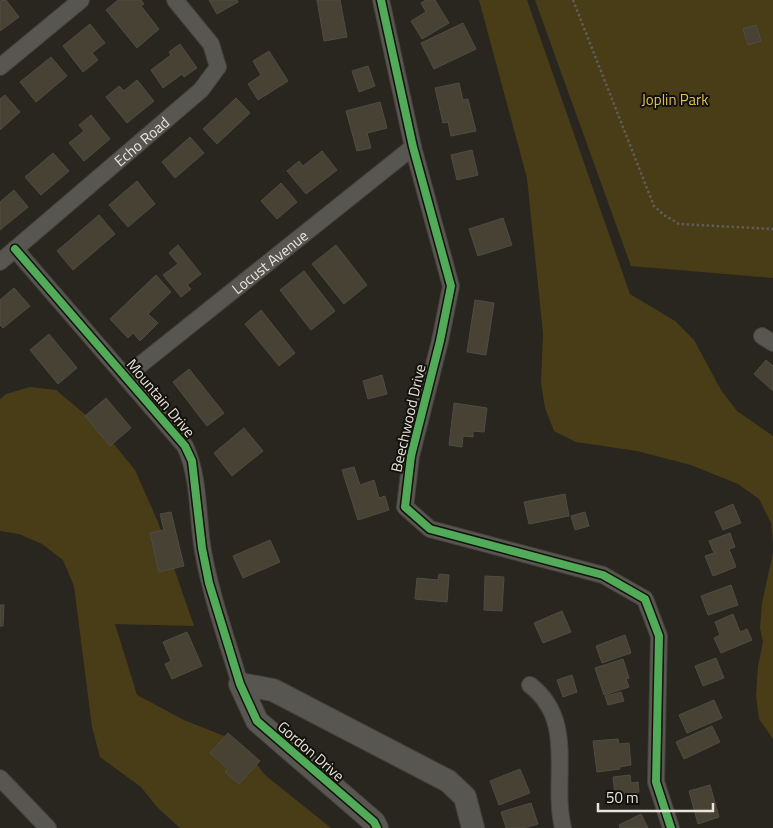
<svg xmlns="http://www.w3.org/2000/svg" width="773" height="828" font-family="'Titillium Web',sans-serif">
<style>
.green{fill:#493d18}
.building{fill:#474233;stroke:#4e4c45}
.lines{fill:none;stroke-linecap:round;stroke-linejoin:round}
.street-casing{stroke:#44423b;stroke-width:18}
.secondary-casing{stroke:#44423b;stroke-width:24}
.path{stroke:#5e5c57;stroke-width:2.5;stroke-dasharray:2.5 2.5;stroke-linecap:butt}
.street{stroke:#585651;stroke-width:16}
.secondary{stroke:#585651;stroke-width:22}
.cycleway-casing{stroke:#13110b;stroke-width:11}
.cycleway{stroke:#51ab58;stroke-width:8}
.labels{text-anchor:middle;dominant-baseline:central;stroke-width:4;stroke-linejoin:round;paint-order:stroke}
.park-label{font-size:15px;fill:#e1bf54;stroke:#13110b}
.street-label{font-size:15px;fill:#e7e4db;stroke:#13110b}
</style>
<rect width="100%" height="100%" fill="#29261f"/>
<path class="green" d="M479 0H527L630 294 675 321 694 340 721 390 737 411 773 436V543L771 523 759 499 738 484 691 465 637 451 576 442 554 431 545 408 541 383 543 333 527 178Z
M535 0H773V278L631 266Z
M30 387 56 390 99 426 135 470 158 522 194 626 115 624 137 695 184 720 229 738 249 754 265 775 331 828H180L157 807 141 787 100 757 92 727 74 586 63 560 42 544 19 534 0 531V399L6 394Z
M773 553V739L759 719 756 695 758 666 763 642 760 628 762 603Z"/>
<path class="building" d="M6 0 19 17 0 31V1Z
M118 0H141L144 4 141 6 159 29 137 48 106 10Z
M209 0H237L238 2 217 14Z
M317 0H340L347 37 324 41Z
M426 0H435L449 23 422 39 411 21 426 12 421 3Z
M463 23 476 49 434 69 421 43Z
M90 24 105 43 92 53 98 60 83 72 63 46Z
M756 25 761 41 748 45 743 29Z
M180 44 197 68 184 77 182 74 163 88 151 70 171 55 169 52Z
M269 51 288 81 258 100 248 84 261 75 253 61Z
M51 57 67 76 36 102 20 82Z
M368 66 375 86 359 92 352 71Z
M137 80 154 101 127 123 106 97 119 86 124 91Z
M459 83 463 100 468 99 476 131 451 136 448 122 443 123 435 88Z
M5 95 20 112 0 130V99Z
M236 98 250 113 217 144 203 129Z
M380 102 387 128 367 133 371 148 357 151 346 111Z
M91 115 110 139 84 161 69 143 84 131 79 125Z
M190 137 204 153 175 178 162 162Z
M472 150 478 175 457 180 451 155Z
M322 151 337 170 306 194 287 171 299 161 303 166Z
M53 153 69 171 41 195 25 177Z
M137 181 155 204 128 227 109 205Z
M281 183 297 202 277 219 261 201Z
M14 190 28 207 0 230V202Z
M99 215 115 234 73 270 57 251Z
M503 218 512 245 478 256 469 229Z
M178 245 201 274 187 285 191 289 181 297 163 275 178 264 169 253Z
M336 245 367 285 344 304 312 264Z
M304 271 335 311 311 330 280 290Z
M156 275 171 292 148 314 158 323 140 341 133 333 128 338 110 319Z
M14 288 30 306 3 328 0 325V300Z
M475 300 494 303 486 355 467 352Z
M261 310 295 353 279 366 245 324Z
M49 334 77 368 58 384 30 350Z
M766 360 773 366V391L754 374Z
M189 369 224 413 207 426 173 382Z
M382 375 387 394 368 399 363 381Z
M106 398 131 428 110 446 85 416Z
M454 403 487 408 484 432 473 431V437L463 436 462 447 449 445Z
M244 428 263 451 232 476 214 453Z
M354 467 360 485 374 480 379 498 385 496 389 510 358 520 342 470Z
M565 494 569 516 529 524 524 502Z
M733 504 741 523 723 530 715 512Z
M171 512 184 566 159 572 150 533 164 530 160 514Z
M585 512 589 526 575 530 571 516Z
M730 533 735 547 729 549 736 567 713 576 705 556 714 553 709 541Z
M270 540 280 562 243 578 233 556Z
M439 574 449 575 447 602 415 599 417 578 438 580Z
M485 576 504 577 502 611 484 610Z
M731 585 738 605 708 615 701 596Z
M0 605H4L3 626H0Z
M562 611 571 632 543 643 534 623Z
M733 614 740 632 747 629 752 640 721 653 714 638 720 635 715 622Z
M187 632 202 666 172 679 165 664 171 661 163 642Z
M625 635 631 653 602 663 596 646Z
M716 658 724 678 703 686 695 666Z
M623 659 629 678 626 679 629 687 604 695 595 668Z
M572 675 577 692 563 697 557 680Z
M621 692 624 701 608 705 605 696Z
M714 700 722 718 687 733 679 715Z
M712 726 720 742 684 759 676 742Z
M228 733 260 761 239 784 225 772 228 769 210 753Z
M618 739 619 744 629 743 631 765 619 767 620 769 597 772 593 741Z
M520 769 530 793 499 805 490 781Z
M630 775 631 783 638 782 639 792 615 795 613 777Z
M710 785 719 817 698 824 689 791Z
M531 803 538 824 524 828H506L501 812Z
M641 814 648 828H620L619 825Z"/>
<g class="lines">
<defs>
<g id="street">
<path d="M381 0 413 147 451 286 440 341 411 456 405 507 430 529 603 575 645 599 659 636 656 782 671 828"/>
<path d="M0 67 81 0"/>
<path d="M15 249 185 446C200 478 197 517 203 551 211 596 227 640 240 684"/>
<path id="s1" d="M0 262 201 90 218 67 211 44 175 0"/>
<path d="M762 336 773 343"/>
<path id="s2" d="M125 377 413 147"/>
<path d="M530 685C577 721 551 778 563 828"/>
<path d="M0 778 48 828"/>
</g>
<path id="secondary" d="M240 684 273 690 448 781 465 797 473 828
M240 684 257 721 374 822 377 828"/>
</defs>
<use href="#street" class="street-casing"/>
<use href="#secondary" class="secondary-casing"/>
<path class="path" d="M573 0 654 206 664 215 679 224 773 229"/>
<use href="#street" class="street"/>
<use href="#secondary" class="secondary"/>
<defs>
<path id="cycleway" d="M381 0 413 147 451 286 440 341 411 456 405 507 430 529 603 575 645 599 659 636 656 782 671 828
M15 249 185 446 192 461 202 548 209 583 240 684 257 721 374 822 377 828"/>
</defs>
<use href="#cycleway" class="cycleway-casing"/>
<use href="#cycleway" class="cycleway"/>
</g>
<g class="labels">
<g class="park-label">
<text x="675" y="99">Joplin Park</text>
</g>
<g class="street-label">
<text stroke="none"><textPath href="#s1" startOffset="186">Echo Road</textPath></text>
<text stroke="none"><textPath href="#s2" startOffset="185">Locust Avenue</textPath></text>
<text transform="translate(161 398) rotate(50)">Mountain Drive</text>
<text transform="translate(408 418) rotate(-77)">Beechwood Drive</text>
<text transform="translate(311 751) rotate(41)">Gordon Drive</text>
</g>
</g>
<path d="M598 803v8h115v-8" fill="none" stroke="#e7e4db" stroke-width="2.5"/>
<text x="606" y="803" font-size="15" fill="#e7e4db" stroke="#13110b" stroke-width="4" paint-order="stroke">50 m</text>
</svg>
